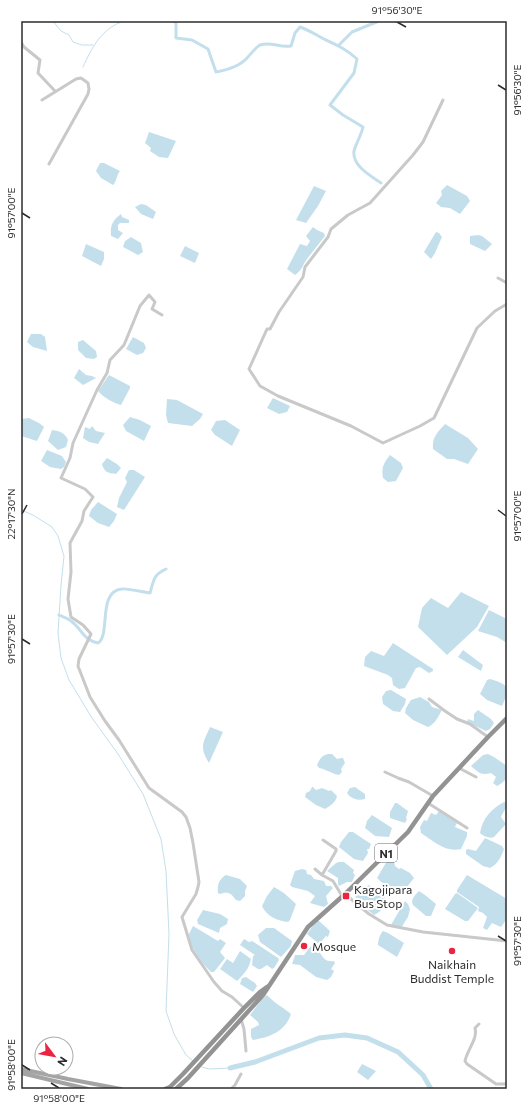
<svg xmlns="http://www.w3.org/2000/svg" width="528" height="1110" font-family="Commissioner,sans-serif">
<style>
.water{fill:#c3dfec}
.lines{fill:none;stroke-linecap:round;stroke-linejoin:round}
.stream{stroke:#c3dfec;stroke-width:1}
.canal{stroke:#c3dfec;stroke-width:3}
.river{stroke:#c3dfec;stroke-width:5}
.minor{stroke:#c9c9c9;stroke-width:3}
.major{stroke:#a4a4a4;stroke-width:4}
.highway{stroke:#939393;stroke-width:4.5}
.ticks{fill:none;stroke:#2c2c2c;stroke-width:1.5}
.poi-dot{fill:#ec2441;stroke:#fff;stroke-width:1.5}
.labels{text-anchor:middle;dominant-baseline:central;stroke-width:4;stroke-linejoin:round;paint-order:stroke}
.shield{fill:#fff;stroke:#6b6b6b;stroke-width:1}
.shield-label{font-size:11px;font-weight:bold;fill:#2c2c2c}
.poi-label{font-size:12px;fill:#2c2c2c;stroke:#fff;text-anchor:start}
.neatline{fill:none;stroke:#2c2c2c;stroke-width:1.5}
.ticks-label{font-size:10px;text-anchor:middle;fill:#2c2c2c}
</style>
<rect width="100%" height="100%" fill="#fff"/>
<path class="water" d="M149 132 176 141 168 158 159 157 150 151 151 148 145 143Z
M100 163H104L120 171C116 176 117 181 113 185L101 178 96 171Z
M447 185 467 196 470 201 460 214 450 208 441 207 436 203 442 195 441 191Z
M314 186 326 191 318 206 306 223 296 220Z
M141 204 146 205 156 212 153 219 141 214 135 207Z
M121 214 122 217 129 220V223H120L118 225V230L123 233 118 239 111 236C110 225 113 220 121 214Z
M313 227 317 230 324 233 325 236C319 244 313 251 307 259 302 266 303 269 295 275L287 269 300 244 307 246 310 241 306 236Z
M436 232 439 233 442 237 435 253 431 259 424 252Z
M478 235 482 236 492 244 485 251 470 244V236Z
M131 237 141 243 143 252 138 255 123 247 125 241Z
M86 244 104 252V259L101 266 82 256Z
M185 246 199 253 195 263 180 256Z
M31 334H41L45 337 47 351 33 347 27 342Z
M133 337 144 343 146 348 143 353 137 355 126 349Z
M83 340 96 351 97 357 94 359 86 358 78 350V342Z
M79 369 86 375 92 376 96 378 83 385 74 378Z
M109 375 130 386V388L121 405C113 403 103 397 98 391Z
M273 398 290 406 287 412 279 414 267 408Z
M167 399 177 400 203 414 200 419 192 426 168 423 166 415Z
M130 417 140 420 151 426 144 441 126 431 123 425Z
M29 418 39 423 44 427 37 441 21 436V419Z
M225 420 240 430 232 446 215 435 211 430 216 421Z
M445 424 468 438 478 449 468 464 454 459H447L433 449C432 437 437 433 445 424Z
M92 426 96 431 105 433 98 444 89 442 83 438 85 427 90 429Z
M52 430C60 431 65 433 68 440L66 447 58 450 48 441Z
M47 450 62 456 66 462 64 467 61 469 50 467 41 461Z
M390 455 401 463 403 468 396 481 388 482 383 478C381 467 384 463 390 455Z
M107 458 117 464 121 468 116 474C108 473 104 472 102 464Z
M129 470H134L145 477 124 510 117 507 119 498 127 482 125 478Z
M98 502 117 514 114 521 109 527 98 523 89 516 91 510Z
M461 592 489 606 477 627 447 655 418 627 422 608 431 598 448 608Z
M489 610 507 619V643L497 637 478 631Z
M393 643 433 669V671L429 673 420 667 416 668 405 688 399 689 393 685 392 678 388 675 364 666 365 657 371 651 384 656Z
M463 650 483 665 481 671 458 657Z
M490 679C509 685 511 687 502 706L487 700 480 694 487 680Z
M391 690 406 699 405 704 400 712 393 711 383 704 382 697 386 691Z
M420 697 429 702 432 707 442 710C438 717 435 724 428 727L413 720 405 713 406 708 411 700Z
M478 710 491 719 494 723 490 729 486 731 467 722 468 719 474 721V714Z
M210 727 223 732 209 763C199 747 203 743 210 727Z
M328 754H332L337 759 341 758H343L345 763 341 769 342 772 339 775C332 774 326 769 319 768L317 765C320 759 321 756 328 754Z
M488 754 494 757 507 766V778L502 783 497 786 493 783 496 777 491 773C481 776 478 772 471 766L483 755Z
M312 787H313L316 790 322 788 329 791 331 790 337 796C336 802 330 806 325 809L316 805 305 797 306 793 310 791Z
M355 787 365 794V799C358 801 351 799 347 793L350 788Z
M504 802 507 803C507 808 503 812 501 817L506 824 494 837C490 839 483 836 480 833 482 819 492 808 504 802Z
M395 803H397L408 811 406 818 407 819 405 823 390 818V812Z
M439 811 457 823 455 827 467 832V836L461 849C446 853 433 841 421 833L420 827 424 820 427 821 431 813 436 815Z
M372 815 392 828 389 837 375 836 365 828 367 821Z
M349 832H353L371 844 369 849H367L368 853 363 861 354 859 339 847 341 842Z
M485 838 502 846 504 849C501 857 498 864 490 868L483 866 466 854V850L468 849 476 851Z
M387 861 394 862 395 866 399 869 401 868 410 873 414 878 407 887 408 889 404 894 389 889 377 878Z
M339 862H344L354 870 353 873 355 875 352 882H347L339 886 338 884V878L327 871 336 863Z
M302 869 306 870 307 874 311 875 314 879 324 881 326 886H331L333 888 326 896 328 904 324 907 310 903 315 896 308 891 292 887 290 885 295 871Z
M226 875 240 879 247 886 245 891V896L240 901 236 900C231 893 228 891 220 894L218 893C217 885 219 879 226 875Z
M467 875 507 899C507 910 509 919 501 927L492 923 487 930 483 928 487 917 483 913 478 911 479 907 457 892V890Z
M368 885C373 887 379 889 382 893 391 901 382 912 374 915L358 902 355 895 358 892 362 894Z
M274 887 284 893 296 904 290 920 288 922C278 921 266 916 262 906L267 896Z
M419 891 425 895 436 904 431 916H426L413 905C410 900 415 895 419 891Z
M457 893 478 908 468 921H465L445 909 455 894Z
M405 901 408 904 410 909 408 917 401 928 391 925Z
M203 910 220 914 228 919 227 924 220 928 219 933 198 924 197 920Z
M318 920 330 931 328 937 326 936 319 944 307 934 314 924Z
M193 926 218 941 220 939 226 943 220 952 225 958 214 972H211C200 961 191 950 189 934Z
M266 928H274L292 941 291 946 281 957 260 942 258 935Z
M383 931 388 933 404 943 397 957 378 945C378 940 380 934 383 931Z
M244 939 249 942 252 941 278 958 279 960 274 968 272 969 267 965 261 969H258L252 965 253 956 255 955 240 945Z
M311 946C314 948 318 951 320 953 324 959 326 962 334 961L335 963 331 969 334 971 331 977 327 980 316 977 300 965 292 964 295 955H304Z
M240 951 251 959C249 969 244 974 237 981L220 969 227 959 233 963Z
M246 977 255 983 257 986 253 992 240 984 242 978Z
M267 995C274 1003 283 1007 291 1014 285 1032 270 1037 253 1040L251 1037V1029L259 1025 258 1022 250 1015 262 999Z
M362 1064 376 1071 368 1080 357 1072Z"/>
<g class="lines">
<path class="stream" d="M53 21 61 31 69 35 73 42 82 45H93
M83 67C92 47 102 28 124 21
M21 510 33 515 52 527 58 536 64 556 61 585 58 633 61 658 69 680 92 718 118 754 143 794 161 839 166 871 169 934 166 1011 174 1034 186 1055 193 1061
M202 1067 209 1069 230 1068"/>
<path class="canal" d="M174 21 176 23V38L192 40 208 49 216 72C227 70 239 67 247 58 251 54 255 48 260 45 271 41 279 48 291 46L295 33 300 27C309 30 316 35 324 39 337 45 346 49 357 59L354 73 330 105 343 115 363 127C361 136 356 143 354 151 352 166 371 176 381 183
M339 45 352 32 379 21
M59 615C63 617 68 618 71 621 82 629 83 640 98 643 111 635 97 591 122 589 126 588 143 592 150 593 154 580 153 575 166 569"/>
<path class="river" d="M230 1068 255 1062 319 1038 345 1035 367 1038 398 1052 423 1075 431 1089"/>
<path class="minor" d="M21 42 24 47 40 60 38 73 55 91
M42 100 76 79 81 78 88 83 89 89 88 94 49 164
M443 100 423 142 413 155 370 203 348 215 331 229 328 237 305 267 303 277 279 312 270 329H267L249 369 260 386 278 396 351 426 383 443 420 426 434 418 477 328 495 311 507 304
M498 278 507 283
M162 315 152 309 155 302 149 295 140 306 124 345 110 360 107 373 97 390 73 443 70 458 61 478 85 489 93 497 84 511 82 521 70 543 71 572 68 599 71 617 83 625 91 634 79 659 78 666 90 697 105 721 119 740 149 788 182 812 186 817 190 828 193 843 199 882 198 887 196 894 182 917 192 950 214 982 222 991 232 997 244 1008
M429 699 445 711 457 719 470 724 488 737
M459 768 476 777
M385 772 398 778 409 782 433 796
M428 803 467 828
M315 869 322 875 333 881 342 896
M322 875 336 851V849L323 840
M345 894 369 914 387 925 423 932 507 941
M241 1019 244 1029 246 1051
M479 1024 475 1028C478 1039 467 1050 465 1061L467 1064 496 1084H507
M231 1089 235 1085 241 1074"/>
<path class="major" d="M21 1069 68 1079 121 1089
M21 1073 88 1089"/>
<path class="highway" d="M165 1089 170 1087 183 1074 244 1008 260 992 267 987
M176 1089 188 1078 263 995 308 927 345 894 408 832 433 796 488 737 507 718"/>
</g>
<path class="ticks" d="M397 22 406 27M498 85 506 90M22 213 30 218M498 510 506 516M22 514 27 505M22 639 30 644M498 936 506 941M22 1065 30 1070M51 1083 59 1088"/>
<g class="poi-dot">
<rect x="342" y="892" width="8" height="8" rx="2"/>
<circle cx="304" cy="946" r="4"/>
<circle cx="452" cy="951" r="4"/>
</g>
<g class="labels">
<rect class="shield" x="375" y="844" width="22" height="18" rx="3"/>
<g class="shield-label">
<text x="386" y="853">N1</text>
</g>
<g class="poi-label">
<text x="354" y="889">Kagojipara<tspan x="354" dy="14">Bus Stop</tspan></text>
<text x="312" y="946">Mosque</text>
<text x="452" y="964" text-anchor="middle">Naikhain<tspan x="452" dy="14">Buddist Temple</tspan></text>
</g>
</g>
<rect width="528" height="1110" fill="none" stroke="#ffffff" stroke-width="44"/>
<g transform="translate(54 1056) rotate(122)"><circle r="19" fill="#ffffff" stroke="#ababab"/>
<path d="M0-3L7 15L0 10L-7 15Z" fill="#ec2441"/>
<text y="-6" font-size="11" font-weight="bold" text-anchor="middle" fill="#2c2c2c">N</text>
</g>
<rect x="22" y="22" width="484" height="1066" class="neatline"/>
<g class="ticks-label">
<text x="397" y="14">91°56'30"E</text>
<text transform="translate(517 90) rotate(-90)" y="4">91°56'30"E</text>
<text transform="translate(11 213) rotate(-90)" y="4">91°57'00"E</text>
<text transform="translate(11 514) rotate(-90)" y="4">22°17'30"N</text>
<text transform="translate(517 516) rotate(-90)" y="4">91°57'00"E</text>
<text transform="translate(11 639) rotate(-90)" y="4">91°57'30"E</text>
<text transform="translate(517 941) rotate(-90)" y="4">91°57'30"E</text>
<text transform="translate(11 1065) rotate(-90)" y="4">91°58'00"E</text>
<text x="59" y="1102">91°58'00"E</text>
</g>
</svg>
